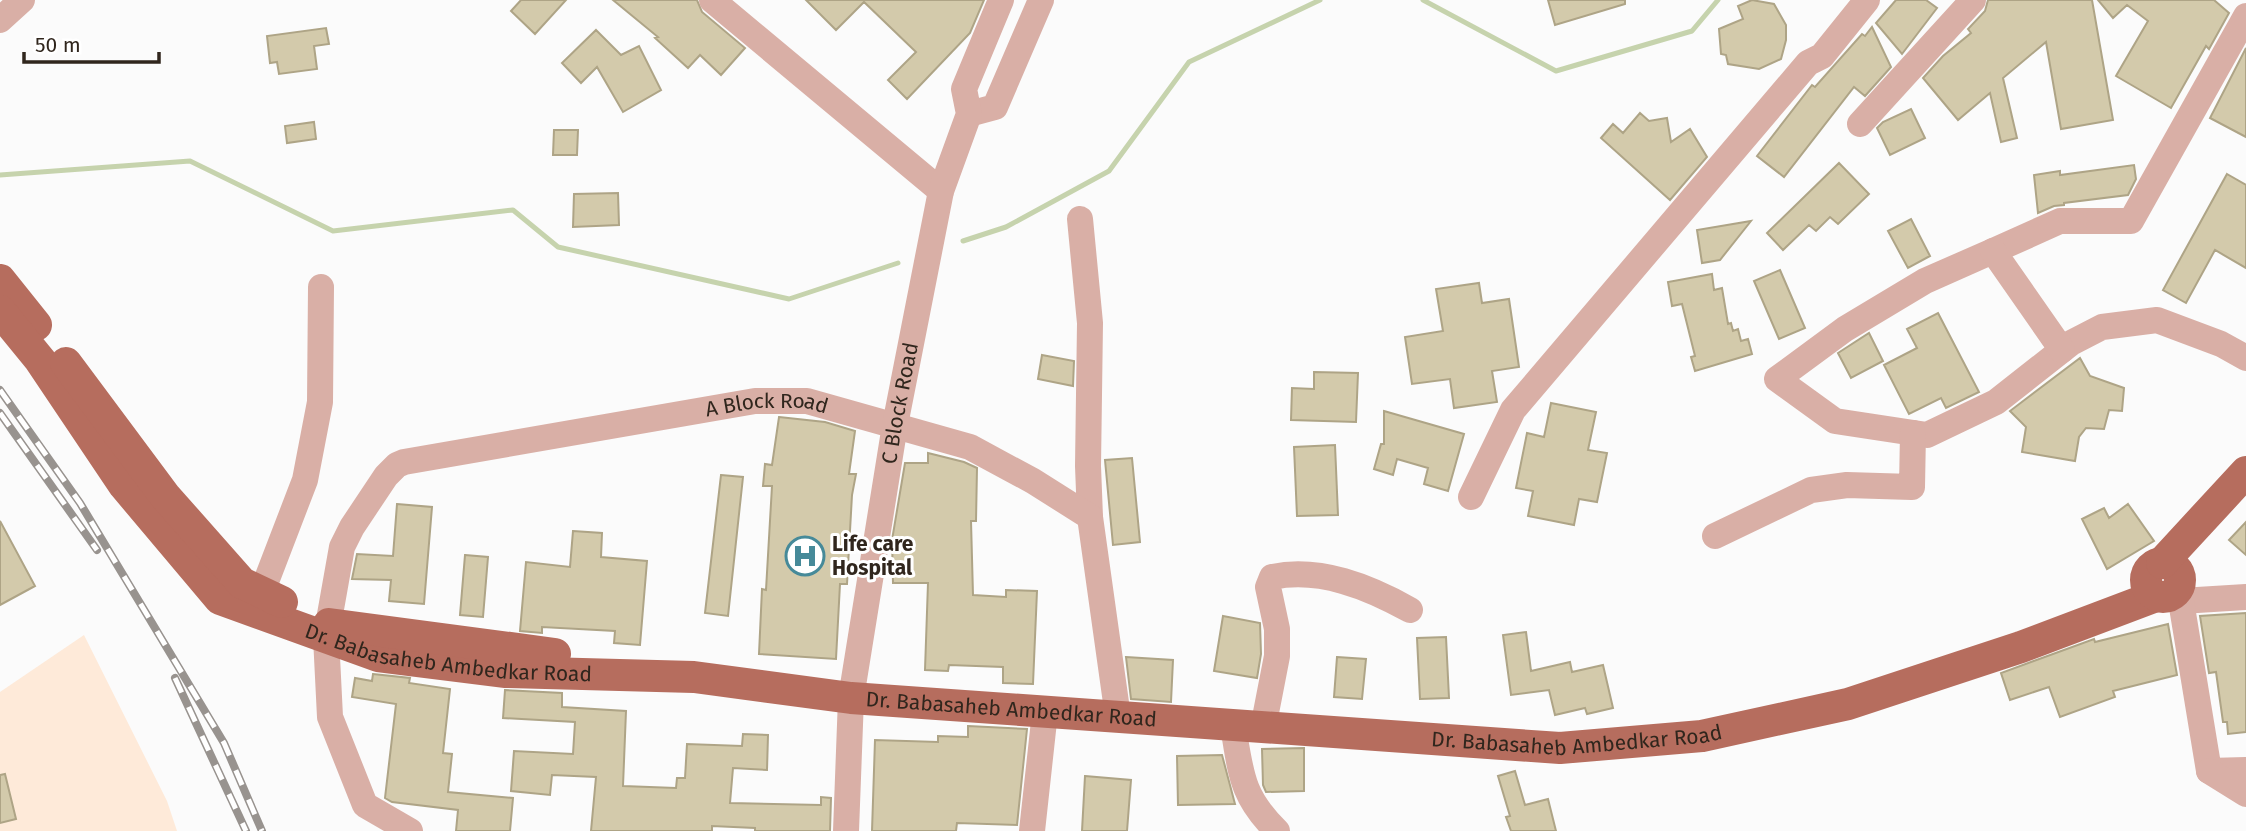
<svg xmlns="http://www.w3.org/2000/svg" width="2246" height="831" font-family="'Fira Sans',sans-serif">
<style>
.built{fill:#feead9}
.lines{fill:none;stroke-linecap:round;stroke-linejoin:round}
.stream{stroke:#c6d3ad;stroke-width:5}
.building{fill:#d3caab;stroke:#aea486;stroke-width:2}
.minor{stroke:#d9afa6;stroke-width:26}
.major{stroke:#b66d5e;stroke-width:32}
.rail-casing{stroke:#98938f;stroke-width:8}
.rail{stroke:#fff;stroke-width:5;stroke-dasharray:16;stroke-linecap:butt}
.labels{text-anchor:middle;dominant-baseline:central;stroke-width:6;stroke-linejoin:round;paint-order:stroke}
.street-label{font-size:21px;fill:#30261d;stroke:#fff}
.poi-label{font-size:21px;font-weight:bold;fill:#30261d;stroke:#fff;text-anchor:start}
</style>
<rect width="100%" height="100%" fill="#fbfbfb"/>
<path class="built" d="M84 635 167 801 177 831H0V692Z"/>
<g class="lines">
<path class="stream" d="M1423 0 1556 71 1692 31 1718 0
M0 175 190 161 333 231 513 210 558 247 789 299 898 263
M963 241 1006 227 1109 171 1189 62 1320 0"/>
</g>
<path class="building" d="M521 0H566L535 34 511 11Z
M613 0H697L702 12 745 48 721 75 700 55 688 68 655 38 658 37Z
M806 0H984L970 33 907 99 888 80 916 52 864 2 836 30Z
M1548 0H1625V4L1555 25Z
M1752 0 1774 4 1786 25V40L1781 59 1759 69 1728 64 1726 55 1721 54 1719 29 1743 19 1738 6Z
M1896 0H1926L1937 8 1902 54 1876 23Z
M1988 0H2092L2113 120 2061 129 2046 42 2003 78 2017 138 2001 142 1990 93 1958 120 1923 78 1943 56 1971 33 1968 29 1985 11Z
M2098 0H2214L2229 13 2209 49 2206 46 2171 108 2116 76 2148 21 2127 5 2113 18Z
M1872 27 1891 67 1865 96 1854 87 1784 177 1757 156 1812 85 1815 87 1862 34 1865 36Z
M326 28 329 44 314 46 317 69 279 74 277 62 270 63 267 36Z
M596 30 621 55 639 46 661 90 623 112 597 67 581 83 562 63Z
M2246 48V137L2210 118Z
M1911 109 1925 138 1890 155 1877 128 1883 122Z
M1640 113 1649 121 1667 118 1671 142 1690 129 1707 157 1670 200 1601 138 1613 124 1623 133Z
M314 122 316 139 287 143 285 126Z
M554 130H578L577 155H553Z
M1839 163 1869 194 1838 224 1830 217 1816 231 1809 225 1783 250 1767 233Z
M2134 165 2136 179 2128 195 2064 203V205L2054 206 2038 213 2034 175 2060 171V175Z
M2227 174 2246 185V268L2215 250 2186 303 2163 290Z
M618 193 619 225 573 227 574 194Z
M1911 219 1930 256 1908 268 1888 231Z
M1751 221 1720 260 1702 263 1697 230Z
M1780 270 1805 328 1779 339 1754 281Z
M1712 274 1714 290 1722 288 1728 324 1731 323 1733 331 1738 329 1741 341 1748 339 1752 354 1695 371 1691 357 1695 356 1682 304 1672 306 1668 282Z
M1479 283 1482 303 1509 299 1519 367 1492 371 1497 402 1454 408 1450 379 1412 384 1405 337 1443 331 1436 289Z
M1938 313 1979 392 1946 408 1941 398 1909 414 1884 365 1917 348 1907 329Z
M1869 333 1883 361 1851 378 1838 353Z
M1042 355 1074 361 1073 386 1038 379Z
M2080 358 2090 376 2124 388 2122 411 2109 410 2104 429 2086 428 2079 437 2075 461 2022 452 2026 427 2010 411Z
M1314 372 1358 373 1356 422 1291 420 1292 388 1314 389Z
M1551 403 1596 412 1588 450 1607 453 1597 502 1579 499 1574 525 1528 516 1533 491 1516 488 1527 433 1544 437Z
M1384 411 1464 434 1448 491 1424 484 1428 468 1397 459 1393 475 1374 469 1381 444H1384Z
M779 417 825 422 855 431 849 474H856L852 495 847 584H840L836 659 759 654 762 589 766 590 772 486H763L765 464 772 465Z
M1335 445 1338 515 1297 516 1294 447Z
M928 453 964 462 977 468 976 521H971L973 595 1006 597V590L1037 591 1033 684 1003 683V667L949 665 948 671 925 670 928 583H893L892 540 905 463H928Z
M1132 458 1140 542 1113 545 1105 460Z
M721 475 743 477 728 616 705 613Z
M397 504 432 507 424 604 389 601 391 580 352 579 357 554 393 556Z
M2128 504 2154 541 2107 569 2082 519 2104 508 2109 518Z
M0 521 35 586 0 605Z
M2246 522V555L2229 540Z
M573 531 602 533 601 557 647 561 640 645 614 643 615 631 542 627V633L520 631 526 562 570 567Z
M465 555 488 557 483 617 460 615Z
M2246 613V732L2228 734 2227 722H2223L2216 672 2209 673 2200 616Z
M1223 616 1260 623 1261 654 1257 678 1214 671Z
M2168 624 2177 675 2113 691 2115 697 2060 717 2049 687 2010 700 2001 673 2094 639 2095 642Z
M1526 632 1531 671 1570 662 1572 672 1603 665 1613 708 1587 714 1585 708 1555 715 1549 690 1511 695 1503 635Z
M1446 637 1449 698 1420 699 1417 638Z
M1126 657 1173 660 1171 702 1131 699Z
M1337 657 1366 659 1362 699 1334 697Z
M373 674 410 678 409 683 450 689 443 753 452 754 448 792 513 798 510 831H456L458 810 392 802 385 798 396 704 352 697 355 678 372 681Z
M505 690 562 693V707L626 711 623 786 676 788 677 778H685L687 744 742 746 743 734 768 735 767 770 733 768 730 803 821 805V797L831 798 830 831H755V828L712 826V831H591L596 777 552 775 550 795 511 791 514 751 573 754 575 722 503 718Z
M968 726 1027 729 1017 825 957 823 956 831H872L875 740 938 742V736L968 737Z
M1304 748V791L1266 792 1263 785 1262 749Z
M1222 755 1235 804 1178 805 1177 756Z
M1515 771 1525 805 1548 799 1556 831H1511L1506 817 1510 816 1498 776Z
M5 774 16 819 0 823V775Z
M1085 776 1131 780 1127 831H1082Z"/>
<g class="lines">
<g class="minor">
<path d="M712 0 941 191"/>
<path d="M2246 16 2131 221H2060L1993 251 1925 281 1845 329 1777 379 1835 421 1927 435 1996 402 2071 343 2102 327 2157 320 2221 344 2246 358"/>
<path d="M0 20 22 0"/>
<path d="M969 114 995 107 1041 0"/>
<path d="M1860 124 1973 0"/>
<path d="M1080 219 1090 323 1088 466 1090 517"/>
<path d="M1993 251 2062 350"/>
<path d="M1471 497 1513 410 1808 63 1822 56 1867 0"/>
<path d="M1715 536 1811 490 1847 485 1912 487 1913 433"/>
<path d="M2175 592 2181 601 2246 597"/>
<path d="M2181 601 2209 771 2246 770"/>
<path d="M259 611 262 592 305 480 320 402 321 287"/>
<path d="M1233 726C1241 773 1241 796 1277 831"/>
<path d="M1263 728 1277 656V629L1268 587 1272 577C1320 567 1369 587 1410 610"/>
<path d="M2209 771 2246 794"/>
<path id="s1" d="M410 831 365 805 330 717 326 637 342 547 352 527 386 476 397 465 404 462 755 401H807L970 447 1033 481 1090 517 1118 717"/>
<path id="s2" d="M846 831 851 698 895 425 941 191 969 114 964 89 1001 0"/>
<path d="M1032 831 1045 712"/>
</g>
<g class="major">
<path d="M0 280 36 325"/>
<path id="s3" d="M0 311 40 360 124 485 220 599 378 656 506 672 694 677 851 698 1560 748 1702 736 1848 704 2021 647 2156 596"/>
<path d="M66 363 165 496 242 583 282 602"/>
<circle cx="2163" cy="580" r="17"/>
<path d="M2162 563 2246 472"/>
<path d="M329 624 555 654"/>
</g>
<defs>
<path id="rail" d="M0 390 80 503 224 743 262 831
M0 413 97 550
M175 678 246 831"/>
</defs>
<use href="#rail" class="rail-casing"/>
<use href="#rail" class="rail"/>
</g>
<defs>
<symbol id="hospital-ring" viewBox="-11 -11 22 22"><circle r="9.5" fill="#fff" stroke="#468a99" stroke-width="1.5"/><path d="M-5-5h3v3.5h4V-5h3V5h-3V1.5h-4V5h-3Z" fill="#468a99"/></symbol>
</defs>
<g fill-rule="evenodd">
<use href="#hospital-ring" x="783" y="534" width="44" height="44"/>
</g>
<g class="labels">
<g class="street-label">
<text stroke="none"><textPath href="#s2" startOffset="432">C Block Road</textPath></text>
<text stroke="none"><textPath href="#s1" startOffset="793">A Block Road</textPath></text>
<text stroke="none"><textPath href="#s3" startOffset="600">Dr. Babasaheb Ambedkar Road</textPath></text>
<text stroke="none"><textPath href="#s3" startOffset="1167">Dr. Babasaheb Ambedkar Road</textPath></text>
<text stroke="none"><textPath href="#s3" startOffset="1734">Dr. Babasaheb Ambedkar Road</textPath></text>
</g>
<g class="poi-label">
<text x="832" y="544">Life care<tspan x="832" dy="24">Hospital</tspan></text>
</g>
</g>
<path d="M24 52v10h135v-10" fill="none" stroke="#30261d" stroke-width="3.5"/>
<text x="35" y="52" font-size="21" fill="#30261d" stroke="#ffffff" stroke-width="5" paint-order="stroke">50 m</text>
</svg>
